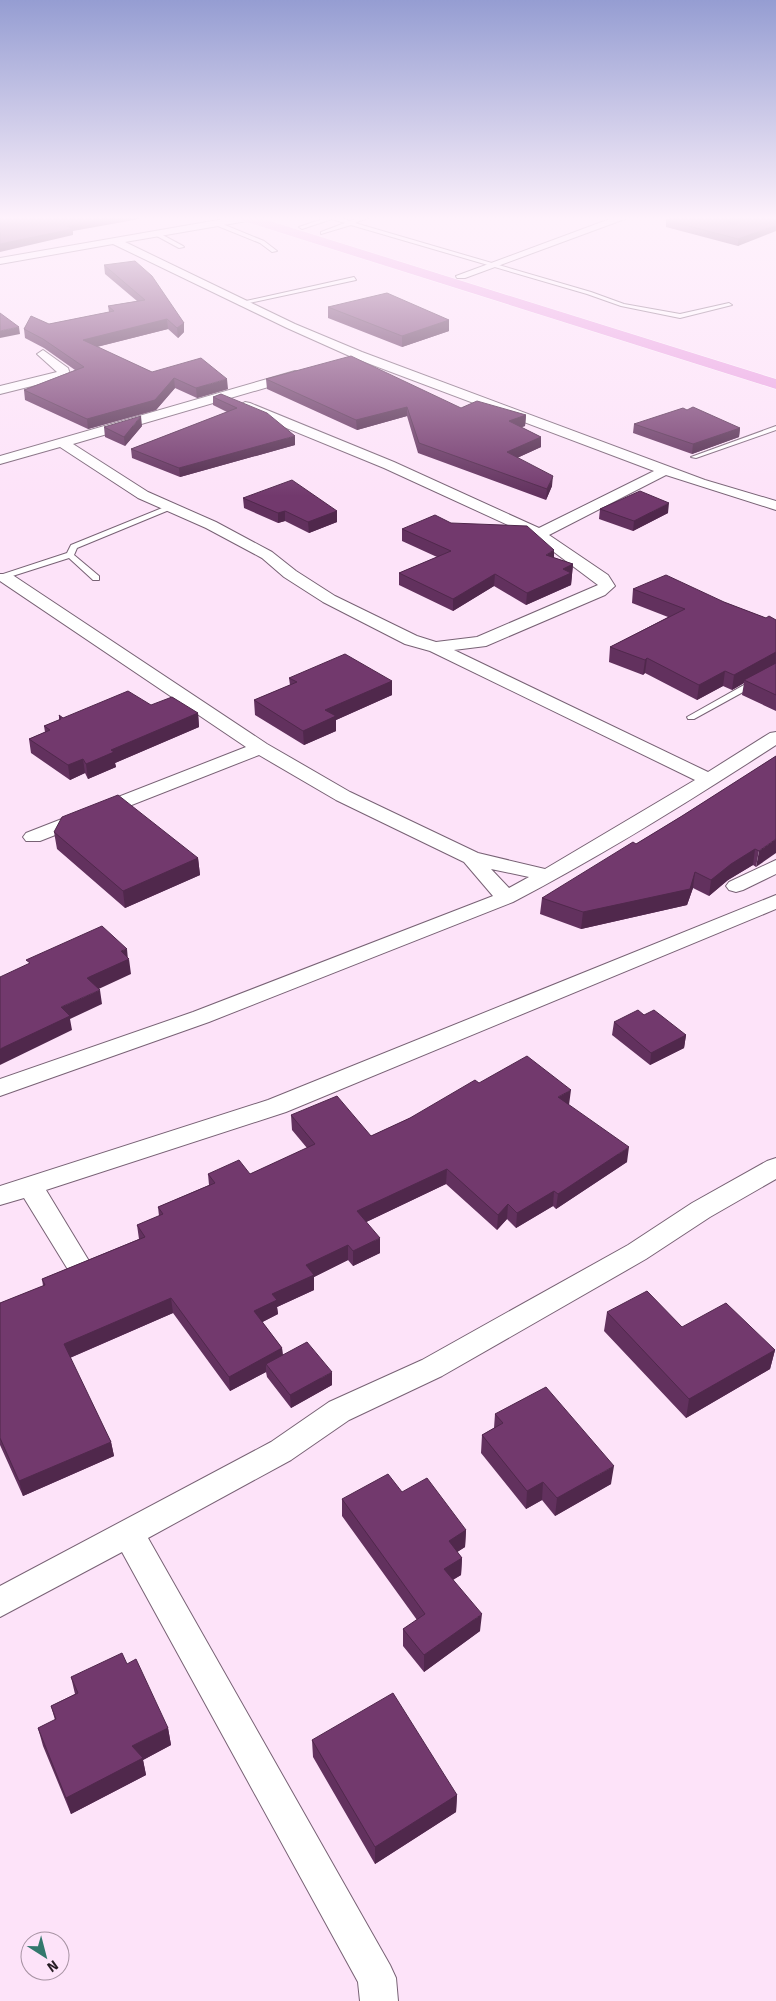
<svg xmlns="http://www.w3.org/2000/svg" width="776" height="2001" font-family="Signika,sans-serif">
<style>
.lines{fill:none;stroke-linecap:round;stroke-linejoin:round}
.lane-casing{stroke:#786275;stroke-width:2}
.street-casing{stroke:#786275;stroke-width:2}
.highway-casing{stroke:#fff;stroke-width:1}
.lane{fill:#fff;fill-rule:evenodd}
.street{fill:#fff;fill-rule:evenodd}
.highway{fill:#e99fe1;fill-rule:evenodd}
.wall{fill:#62315e}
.shaded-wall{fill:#50284c}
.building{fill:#72396d;stroke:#50284c}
</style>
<rect width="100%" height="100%" fill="#fde3f9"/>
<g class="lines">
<defs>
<path id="lane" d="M324 216H336L350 221 365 216H372L355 223 591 292 624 304 680 314 729 303 732 305 680 318 621 306 587 294 351 225 321 234V232L345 223 332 219 302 229 299 227 326 218Z
M215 221 264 241 277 251 272 252 260 243 213 224Z
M157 232 183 246 184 247 179 248 155 235Z
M354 277 356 280 240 305 237 303Z
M776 426V430L696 458 691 457Z
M167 506 174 508 77 548 74 555 99 576V580H93L69 558 0 580V575L67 553 71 545Z
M776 667V674L694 719H688L687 717Z"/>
<path id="street" d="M241 216 252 218 247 221 125 242 295 324 362 352 705 480 776 501V510L666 475 549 535 608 575 615 586 605 595 486 646 454 650 708 772 770 733 776 732V745C690 801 603 855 513 902L209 1022 0 1096V1079L193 1012 493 896 464 862 336 800 259 755 40 841H26L23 837 26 833 246 747 0 581V574H11L267 744 350 792 478 853 545 869 695 780 430 651 405 644 323 602 284 577 262 558 206 528 138 498 60 447 0 464V456L295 371 299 372 301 375 299 378 73 444 148 492 216 522 272 552 296 571 335 596 417 636 436 642 477 637 598 585 534 537 384 468 240 409 238 406 245 402 250 403 394 462 539 528 654 471 354 358 287 328 113 244 0 264V258ZM491 869 529 877 509 888Z
M618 216H633L465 278H457L456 276Z
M43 350 68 368 70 374 68 377 0 394V386L57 372 37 354Z
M776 860V874L743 890 736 892 729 890 726 886 729 882Z
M776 895V909L286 1112 46 1190 89 1261 85 1268 76 1271 67 1268 24 1198 0 1205V1186L268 1100Z
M776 1158V1179L710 1217 646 1259 442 1376 349 1420 291 1460 148 1538 390 1965 396 1978 398 2001H360L358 1982 122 1552 0 1617V1586L271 1442 329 1402 422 1360 628 1245 692 1203 767 1161Z"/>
<path id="highway" d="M235 216H254L776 379V389L237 219Z"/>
</defs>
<use href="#lane" class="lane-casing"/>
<use href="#street" class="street-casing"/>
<use href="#highway" class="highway-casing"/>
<use href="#lane" class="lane"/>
<use href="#street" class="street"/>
<use href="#highway" class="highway"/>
</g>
<path class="wall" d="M679 216H776L738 246 666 227V220L680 216Z
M104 265 184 323V332L178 338 168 329 97 347 152 372 228 389 197 398 175 388 156 410 88 429 25 400 24 390 75 370 44 348 25 338 24 329 109 312 108 306 137 301 105 274Z
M328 307 449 320V331L402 347 328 318Z
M266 379 461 408 526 415 525 426 521 427 541 437V447L517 458 552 486 546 500 418 453 407 416 357 430 267 389Z
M221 394 295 445 180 477 132 458 131 449 227 412 213 405V397Z
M634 424 740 428 739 437 692 454 633 433Z
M142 426 125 446 105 437 104 427Z
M243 498 337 511V522L309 533 285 521 278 523 244 508Z
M600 509 668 513 633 531 599 519Z
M451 523 573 564 571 585 526 605 494 586 453 611 399 585V573L437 557 402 541V529Z
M633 589 724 602 766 618 776 620V711L742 695 744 683 732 690 723 686 697 700 645 673 643 675 609 662 610 647 668 617 632 603Z
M289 678 392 681V695L336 720V731L304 745 255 715 254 700 290 685Z
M151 705 198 713 199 727 115 763 116 767 88 779 85 773 70 780 31 753 29 739 45 732 44 726 59 720V715L63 718Z
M776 756 756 867 753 865 728 880 709 896 693 888 687 905 581 929 540 914 542 898 636 844 682 816Z
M54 832 198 858 200 875 125 908 57 849Z
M644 1015 686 1035 684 1048 650 1065 612 1035 614 1022Z
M479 1083 569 1105 627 1162 556 1209 553 1206 516 1228 507 1219 497 1230 446 1184 366 1222 380 1253 353 1266 348 1260 314 1277V1290L277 1307 278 1314 262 1322 282 1348 283 1355 332 1385 291 1408 267 1377 266 1372 230 1391 173 1313 70 1358 111 1442 114 1456 23 1496 0 1445V1303L43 1286 42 1279 139 1239 137 1225 159 1216 158 1207 209 1185 208 1174H250L307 1148 292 1130 291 1115 371 1136 410 1118Z
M607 1312 682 1327 775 1350 770 1369 686 1418 604 1331Z
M495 1414 611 1484 555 1516 542 1500 526 1509 481 1453 482 1435 494 1428Z
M402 1492 466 1530 465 1547 457 1552 462 1558 461 1575 453 1580 480 1631 424 1672 403 1646V1629L417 1620 342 1516V1499Z
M127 1664 168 1728 171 1745 143 1760 146 1775 71 1814 43 1746 38 1728 55 1720 51 1706 75 1694 71 1677Z
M312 1740 457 1795 456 1812 375 1864 313 1757Z"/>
<path class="shaded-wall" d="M120 216H156L73 231V235L0 252V244L67 226Z
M738 216H753L725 227 726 221Z
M776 225V231L738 246V239Z
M167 319 168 329 84 350 83 340Z
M449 320V331L402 347V336Z
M184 323V332L178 338 177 328Z
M19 327 20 334 0 338V331Z
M174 378 175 388 156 410 88 429 87 419Z
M227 379 228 389 197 398 196 388Z
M407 407V416L357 430 356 420Z
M526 415 525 426 509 432V421Z
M141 416 142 426 125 446 124 437Z
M740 428 739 437 692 454 693 444Z
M295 436V445L180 477 179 468Z
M541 437V447L506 463 507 452Z
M553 476 552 486 546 500 547 489Z
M669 503 668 513 633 531 634 521Z
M285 511V521L278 523V513Z
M337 511V522L309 533 308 522Z
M554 550V562L546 555Z
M573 564 571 585 526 605 527 593 563 569Z
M495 574 494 586 453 611V599Z
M776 652V665L744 680V683L732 690 734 675Z
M647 658 645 673 643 675 645 660Z
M725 671 723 686 697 700 699 685Z
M392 681V695L336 720V731L304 745 303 731 325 710Z
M198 713 199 727 115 763 116 767 88 779 86 764 111 750Z
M83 759 85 773 70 780 68 765Z
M776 839V853L756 867 759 851Z
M755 849 753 865 728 880 709 896 711 880 731 864Z
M198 858 200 875 125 908 123 891Z
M695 872 693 888 687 905 581 929 583 912Z
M127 949 128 960 129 959 131 974 90 993 87 978 121 951Z
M100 990 102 1004 70 1019 72 1030 0 1065V1049L61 1007Z
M686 1035 684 1048 650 1065 651 1053Z
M571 1090 569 1105 557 1112 558 1097Z
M629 1147 627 1162 556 1209 558 1194Z
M447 1169 446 1184 358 1226 357 1211Z
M554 1191 553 1206 516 1228 517 1213Z
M508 1204 507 1219 497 1230 498 1215Z
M380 1238V1253L353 1266V1251Z
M348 1245V1260L314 1277V1290L277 1307 278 1314 255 1326 254 1311 272 1294 306 1265Z
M171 1298 173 1313 67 1359 64 1344Z
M282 1348 283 1363 266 1364V1372L230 1391 229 1377Z
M775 1350 770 1369 686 1418 689 1399Z
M332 1372V1385L291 1408 290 1395Z
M111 1442 114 1456 23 1496 19 1481Z
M614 1466 611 1484 555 1516 557 1498Z
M543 1482 542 1500 526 1509 527 1491Z
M466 1530 465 1547 448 1558 449 1541Z
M462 1558 461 1575 443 1585 444 1569Z
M482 1614 480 1631 424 1672V1655Z
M168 1728 171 1745 143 1760 146 1775 71 1814 66 1798 132 1746Z
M457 1795 456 1812 375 1864V1847Z"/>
<path class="building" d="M0 216H120L67 226 72 229 0 244Z
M681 216H738L726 221 732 225 752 216H776V225L738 239 666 220Z
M135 261 152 276 184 323 177 328 167 319 83 340 152 372 201 358 227 379 196 388 174 378 155 400 87 419 24 390 84 367 43 339 24 329 31 316 49 324 114 311 108 306 145 300 104 265Z
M387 293 449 320 402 336 328 307Z
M0 313 19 327 0 331Z
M351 356 461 408 477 401 526 415 509 421 541 437 507 452 553 476 547 489 419 443 407 407 356 420 266 379Z
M221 394 267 413 295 436 179 468 131 449 237 408 213 397Z
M693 407 740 428 693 444 634 424 683 408 687 410Z
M141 416 124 437 104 427Z
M292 480 337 511 308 522 285 511 278 513 243 498Z
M640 491 669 503 634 521 600 509Z
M435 515 451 523 527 526 554 550 546 555 573 564 563 569 571 573 527 593 495 574 453 599 399 573 451 551 402 529Z
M666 575 724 602 766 618 769 616 776 620V652L734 675 725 671 699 685 647 658 645 660 610 647 685 609 633 589Z
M345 654 392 681 325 710 336 716 303 731 254 700 297 682 289 678Z
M776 663V695L744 680Z
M128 691 151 705 172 697 198 713 111 750 114 752 86 764 83 759 68 765 29 739 50 730 44 726 61 719 59 715 63 718Z
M776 756V839L759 851 755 849 731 864 711 880 695 872 690 889 583 912 542 898 633 842 636 844 682 816Z
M118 795 198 858 123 891 54 832 62 817Z
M102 926 127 949 121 951 129 959 87 978 100 990 61 1007 70 1016 0 1049V977L30 963 26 960Z
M638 1010 644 1015 654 1010 686 1035 651 1053 614 1022Z
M527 1056 571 1090 558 1097 629 1147 558 1194 554 1191 517 1213 508 1204 498 1215 447 1169 357 1211 380 1238 353 1251 348 1245 306 1265 314 1275 272 1294 277 1300 254 1311 282 1348 229 1377 171 1298 64 1344 111 1442 19 1481 0 1438V1303L45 1285 42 1279 145 1237 137 1225 163 1214 158 1207 215 1183 208 1174 239 1160 250 1174 315 1144 291 1115 337 1096 371 1136 410 1118 475 1080 479 1083Z
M647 1291 682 1327 726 1303 775 1350 689 1399 607 1312Z
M307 1342 332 1372 290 1395 266 1364Z
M546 1387 614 1466 557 1498 543 1482 527 1491 482 1435 503 1423 495 1414Z
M388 1474 402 1492 427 1478 466 1530 449 1541 462 1558 444 1569 482 1614 424 1655 403 1629 425 1614 342 1499Z
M122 1653 127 1664 136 1659 168 1728 132 1746 143 1758 66 1798 38 1728 56 1719 51 1706 78 1693 71 1677Z
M393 1693 457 1795 375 1847 312 1740Z"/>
<linearGradient id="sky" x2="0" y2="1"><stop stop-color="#959dd2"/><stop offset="0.44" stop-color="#fef2fc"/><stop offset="1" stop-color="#fef2fc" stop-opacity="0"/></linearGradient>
<rect width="776" height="496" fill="url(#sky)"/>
<g transform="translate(45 1956) rotate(144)"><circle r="24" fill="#fde3f9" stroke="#a793a3"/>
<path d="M0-4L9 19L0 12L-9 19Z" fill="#33786d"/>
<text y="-8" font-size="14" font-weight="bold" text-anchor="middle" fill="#251b23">N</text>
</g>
</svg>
